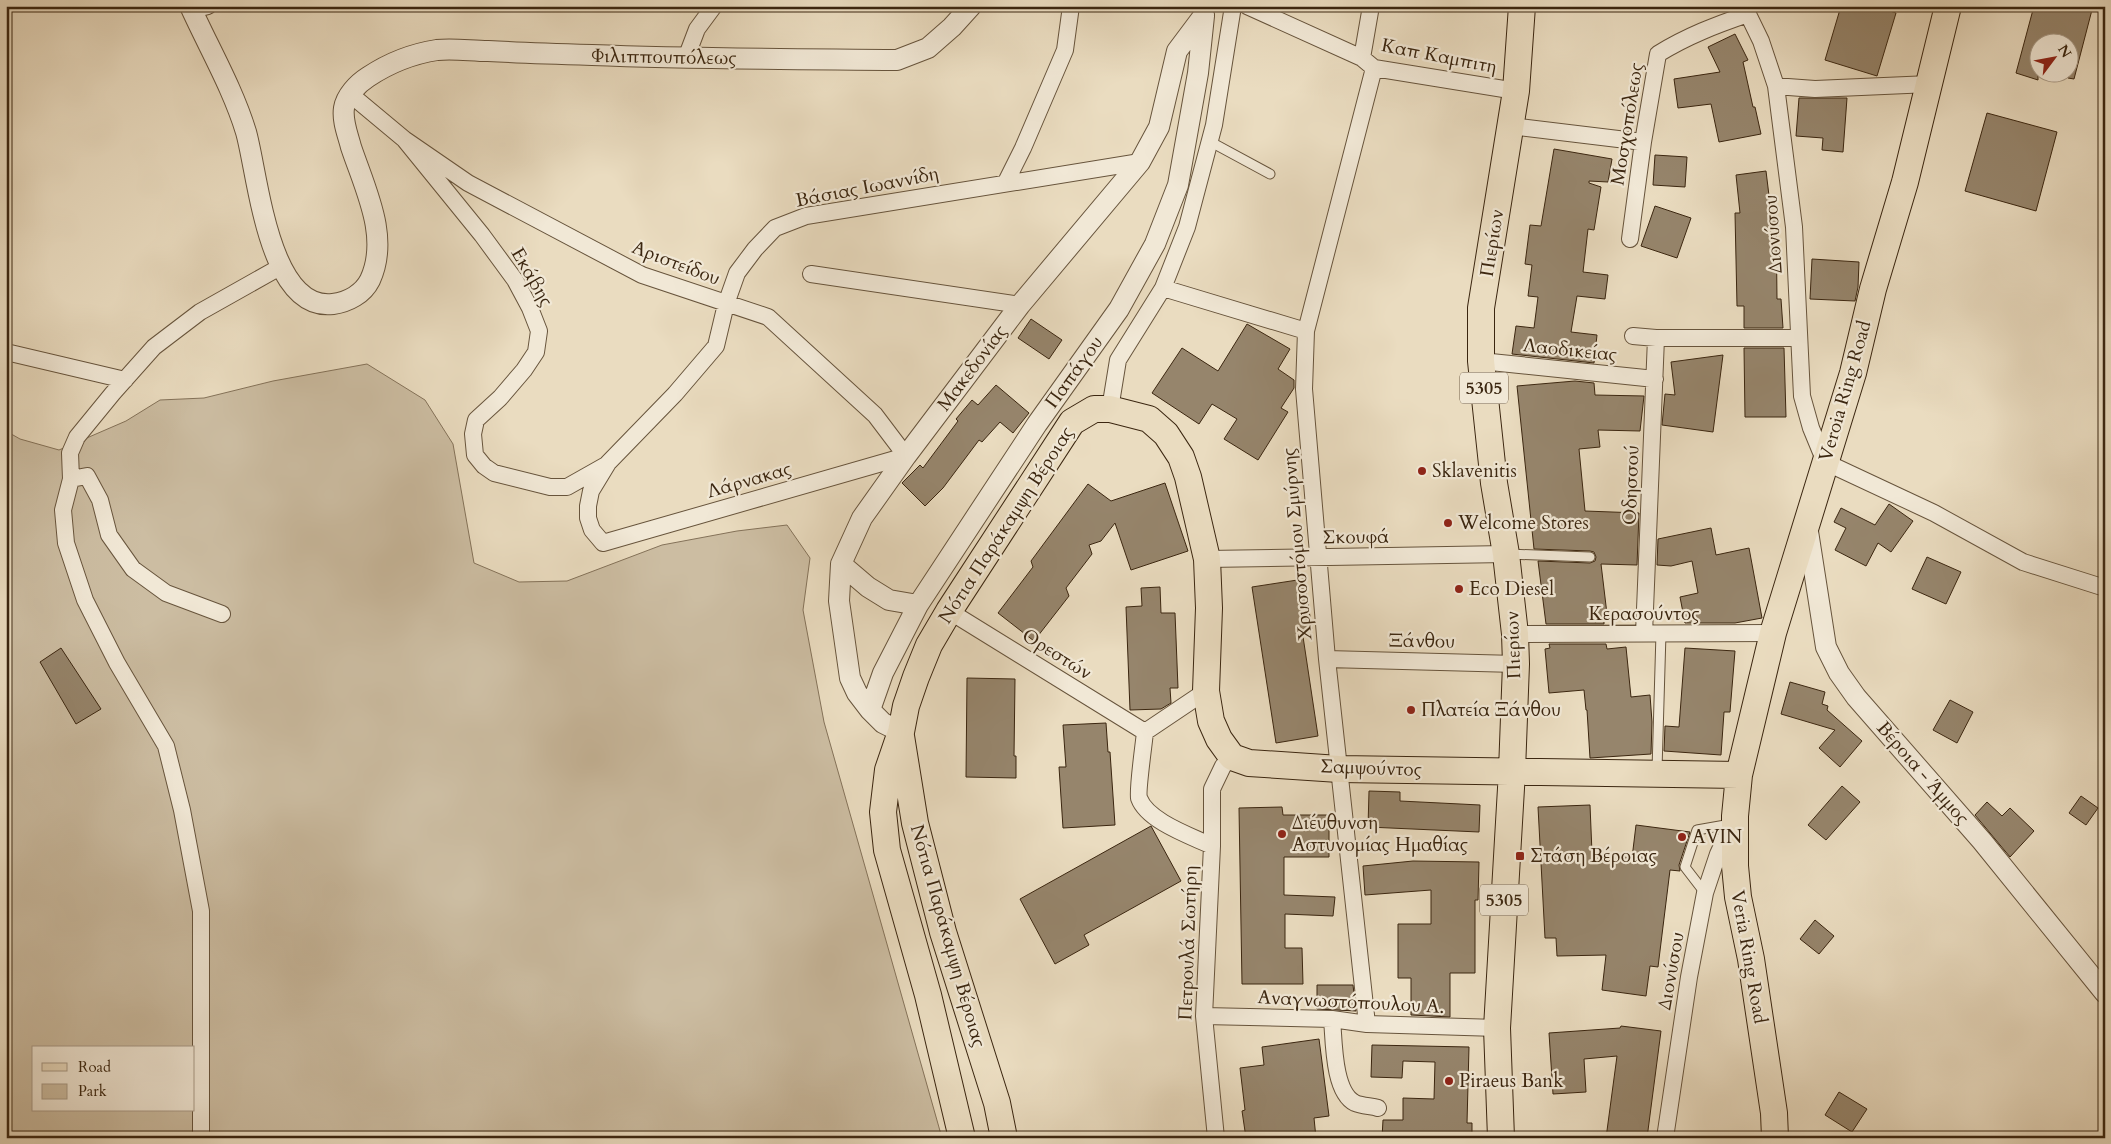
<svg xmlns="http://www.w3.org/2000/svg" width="2111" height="1144" font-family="Cardo,serif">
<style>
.green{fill:#ccbda2;stroke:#847259;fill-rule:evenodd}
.building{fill:#96856c;stroke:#3b2610}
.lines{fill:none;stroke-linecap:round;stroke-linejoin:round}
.service-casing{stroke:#67543c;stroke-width:11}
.minor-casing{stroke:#67543c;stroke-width:18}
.tertiary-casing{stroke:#67543c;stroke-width:22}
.primary-casing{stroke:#3b2610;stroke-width:28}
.service{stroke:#f1e8d6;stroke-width:9}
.minor{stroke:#f1e8d6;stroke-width:16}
.tertiary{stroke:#f1e8d6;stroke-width:20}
.primary{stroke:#eadcc0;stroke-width:26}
.poi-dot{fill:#8f2418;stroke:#f1e8d6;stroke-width:2}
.labels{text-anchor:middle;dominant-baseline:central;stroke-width:4.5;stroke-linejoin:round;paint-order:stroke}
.shield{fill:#f1e8d6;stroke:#72604b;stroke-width:1}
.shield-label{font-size:18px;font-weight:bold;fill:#3b2610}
.street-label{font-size:19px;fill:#3b2610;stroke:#f1e8d6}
.poi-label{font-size:19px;fill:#3b2610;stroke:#f1e8d6;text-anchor:start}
</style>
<rect width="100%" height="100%" fill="#eadcc0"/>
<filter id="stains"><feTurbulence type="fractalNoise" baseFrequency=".004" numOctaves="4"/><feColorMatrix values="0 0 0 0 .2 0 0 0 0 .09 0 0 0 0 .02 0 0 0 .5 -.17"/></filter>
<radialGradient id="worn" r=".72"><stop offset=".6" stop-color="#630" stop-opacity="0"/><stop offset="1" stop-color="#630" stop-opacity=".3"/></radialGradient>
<path class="green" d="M367 364 425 400 453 444 474 563 519 582 567 581 662 545 737 531 787 525 810 558 803 610 824 722 942 1138H6V431L20 439 59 450 126 421 160 400 204 398 273 381ZM34 1048H194V1110H34Z"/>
<path class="building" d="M1841 6H1885L1884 9 1896 13 1877 76 1825 60Z
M2034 6H2093L2074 79 2068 78V42H2038V80L2016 73Z
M1735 34 1748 60 1743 62 1753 107H1755L1761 134 1719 142 1711 104 1678 108 1674 79 1720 72 1708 47Z
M1799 98H1847L1843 152 1822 150 1823 138 1796 136Z
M1987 113 2057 132 2036 211 1965 191Z
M1554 149 1612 159 1608 182 1589 181V183L1601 187 1594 230 1588 229 1583 272 1608 275 1605 299 1577 296 1571 332 1597 335 1594 363 1512 354 1516 326 1534 328 1538 297 1528 296 1532 265 1525 264 1530 225 1541 226Z
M1655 155 1687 157 1685 187 1653 185Z
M1766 171 1771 212H1776L1777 299H1781L1783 328H1744V306H1737L1735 213H1740L1736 175Z
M1655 206 1691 218 1677 258 1641 246Z
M1812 259 1859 262 1858 287 1855 301 1810 299Z
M1031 319 1062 340 1049 359 1018 338Z
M1247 324 1290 349 1278 369 1294 380V388L1281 408 1288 412 1258 460 1224 439 1237 419 1212 404 1199 424 1152 393 1182 348 1218 371Z
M1744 348H1784L1786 417H1745Z
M1723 355 1713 432 1662 425 1665 394 1675 395 1671 362Z
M1575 381 1594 383 1595 395 1644 396 1640 431 1598 430 1600 447 1579 449 1585 511 1639 513 1637 565 1601 564 1607 614H1604V624H1546L1538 561 1590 563 1595 561 1596 557 1594 552 1590 551 1534 549 1517 386Z
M996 385 1029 413 1013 433 1000 422 982 442 979 440 943 488 925 506 902 483 920 465 923 468 958 421 956 419 972 400 978 405Z
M1165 483 1188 551 1131 570 1115 523 1101 541 1089 545 1092 554 1066 588 1069 596 1034 641 998 613 1033 567 1031 561 1088 484 1111 501Z
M1889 504 1913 521 1891 552 1878 543 1866 566 1835 550 1846 528 1834 522 1841 508 1875 525Z
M1711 528 1716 555 1749 548 1762 618 1735 623H1685L1680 597 1698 593 1692 561 1671 566 1657 565 1658 539Z
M1927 557 1961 572 1946 604 1912 589Z
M1304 579 1312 629 1302 630 1318 736 1276 743 1252 587Z
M1160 587 1161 613H1175L1178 688H1170L1171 703 1161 709 1130 710 1126 607 1142 606 1141 588Z
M1549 644H1606L1607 649 1626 647 1631 697 1650 695 1652 722 1651 754 1590 758 1587 710H1586L1584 690 1549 693 1545 649 1550 648Z
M61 648 101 709 76 724 40 662Z
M1685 648 1735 651 1730 712H1724L1721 755 1664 751 1665 726 1679 727Z
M967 678 1015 679 1014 756H1016V778L966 777Z
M1790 682 1825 692 1822 704 1828 706 1827 710 1862 741 1840 767 1819 748 1835 730 1781 714Z
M1950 700 1973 712 1957 743 1933 730Z
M1106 723 1108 752H1110L1115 825 1063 828 1059 767H1066L1063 725Z
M1842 786 1860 802 1826 840 1808 825Z
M1369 791 1400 792V801L1480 805 1479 832 1368 827Z
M2081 796 2098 808 2086 825 2069 813Z
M1987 802 2002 816 2010 808 2034 831 2010 857 1975 815Z
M1590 805 1592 853 1632 858 1636 825 1690 832 1679 865 1680 871 1670 870 1658 967 1650 966 1646 996 1602 990 1606 955 1557 956 1556 938H1545L1538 807Z
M1282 807 1283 815H1329V857H1284V895L1335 897 1333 916 1285 914V948H1302L1303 984H1242L1239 808Z
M1151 826 1181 881 1084 935 1089 945 1055 964 1020 899Z
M1413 861 1479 862 1478 900H1475V973H1450V1017L1411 1015V978H1398V924H1431V890L1365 895 1363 866Z
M1815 920 1834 936 1819 954 1800 939Z
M1317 985H1353L1356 1011 1317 1009Z
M1621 1026 1661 1031 1647 1138H1606L1617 1056 1584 1059 1586 1092 1553 1094 1549 1033 1620 1028Z
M1319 1039 1329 1116 1314 1118 1316 1138H1246L1242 1111 1245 1110 1240 1068 1264 1065 1262 1047Z
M1372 1045 1469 1047 1467 1123H1472V1138H1382L1383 1120H1403V1098L1434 1099 1435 1062 1403 1061 1402 1078 1371 1077Z
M1839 1092 1867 1109 1852 1132 1825 1115Z"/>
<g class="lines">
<defs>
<path id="service" d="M1209 141 1270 174
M1509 554 1590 557
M1657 770 1661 633
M1705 893 1685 867 1697 830 1731 824"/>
<path id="minor" d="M1247 6 1362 58 1374 68 1516 91
M1744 6 1761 41 1776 86 1794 227 1802 396 1811 428 1825 462 1934 513 2023 562 2105 588
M192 10 208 6
M686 58 697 29 714 6
M1362 58 1371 6
M1776 86 1815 89 1930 84
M350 94 404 139 482 235 515 280 530 308 539 331 536 352 524 370 500 398 476 420 473 434 475 455 484 466 494 473 550 487H567L606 465
M1511 126 1643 142
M404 139 468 183 642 275 768 317 875 415 906 456 603 543 592 530 588 518V506L591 491 608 463 675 394 716 346 726 304 737 273 755 249 775 228 806 216 1140 162
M1006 182 1023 148 1065 50 1071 6
M1630 239 1643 142 1658 54C1687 36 1716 25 1748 14
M811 274 1020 305
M1163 288 1306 331
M1633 336 1656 338H1798
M6 352 125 380
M1481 361 1655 379
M1110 409 1118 360 1163 288 1187 227 1214 125 1233 6
M71 479 70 453 77 437 113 393 154 347 200 312 280 267
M1207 559 1506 554
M949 611 1145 732
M1515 634 1773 633
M1644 634 1656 338
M1327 659 1516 664
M1145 732C1144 743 1137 791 1139 798 1147 821 1191 836 1212 846
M1145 732 1206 691
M1204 1016 1332 1019 1367 1024 1497 1028
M1332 1019C1334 1040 1333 1092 1355 1103 1362 1106 1371 1106 1378 1108
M1367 1024 1327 659 1304 389 1306 331 1374 68
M201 1138V911L182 810 166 746 117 663 85 600 66 543 63 510 71 479 87 476 100 500 109 535 133 569 166 593 222 614
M1216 1138 1204 1016 1212 846V789L1223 766 1232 757
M1665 1138 1689 977 1705 893 1718 854 1731 826"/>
<path id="tertiary" d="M190 6C209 48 233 89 246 132 258 174 268 312 333 304 348 302 363 294 370 280 390 237 365 189 351 147 348 135 342 121 344 108 346 96 357 84 368 77 389 63 411 54 437 50 453 48 472 51 488 51 523 53 557 54 592 55 693 59 795 59 897 60L928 48 952 27 971 6
M1807 525 1826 647 1839 673 1856 697 1982 841 2105 993
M841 564 868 587 889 600 918 605
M870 710 883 673 918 605 1037 424 1119 309 1155 244 1178 185 1198 73 1204 16
M901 732 883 723 870 710 857 693 850 678 839 601 841 564 862 518 906 456 1020 305 1140 162 1159 127 1177 51 1204 15"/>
<path id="primary" d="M901 736 915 823 943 932 997 1103 1004 1138
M962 1138 928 995 887 850 883 812 888 770 901 732 906 706 916 677 929 645 949 611 1072 422 1094 409H1110L1149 419 1166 434 1181 457 1188 477 1207 559 1209 608 1206 691 1211 721 1219 739 1232 757 1249 763 1339 769 1739 775
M1501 1138 1497 1028 1512 771 1516 664 1515 634 1506 554 1494 483 1481 361V308L1516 91 1522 6
M1775 1138 1774 1113 1751 959 1738 897 1735 866V816L1739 775 1773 633 1853 373 1873 289 1905 182 1948 6"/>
</defs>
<use href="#service" class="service-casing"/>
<use href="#minor" class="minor-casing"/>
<use href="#tertiary" class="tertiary-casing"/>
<use href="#primary" class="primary-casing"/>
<use href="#service" class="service"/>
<use href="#minor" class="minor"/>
<use href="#tertiary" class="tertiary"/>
<use href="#primary" class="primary"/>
</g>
<g class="poi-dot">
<circle cx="1422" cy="471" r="5"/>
<circle cx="1448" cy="523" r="5"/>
<circle cx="1459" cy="589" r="5"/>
<circle cx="1411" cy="710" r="5"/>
<circle cx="1282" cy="834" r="5"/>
<circle cx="1682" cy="837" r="5"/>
<rect x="1515" y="851" width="10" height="10" rx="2.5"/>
<circle cx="1449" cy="1081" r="5"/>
</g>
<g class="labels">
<g class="shield">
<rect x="1460" y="372.5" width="48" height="31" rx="4"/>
<rect x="1480" y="884.5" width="48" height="31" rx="4"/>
</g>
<g class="shield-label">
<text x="1484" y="388">5305</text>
<text x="1504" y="900">5305</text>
</g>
<g class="street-label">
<text transform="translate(1439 56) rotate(11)">Καπ Καμπιτη</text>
<text transform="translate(664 57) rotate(1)">Φιλιππουπόλεως</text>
<text transform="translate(1627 124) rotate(-81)">Μοσχοπόλεως</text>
<text transform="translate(867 187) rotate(-11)">Βάσιας Ιωαννίδη</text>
<text transform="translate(1773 234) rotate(-94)">Διονύσου</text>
<text transform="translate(1492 243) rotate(-81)">Πιερίων</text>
<text transform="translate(676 263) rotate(21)">Αριστείδου</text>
<text transform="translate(532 277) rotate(60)">Εκάβης</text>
<text transform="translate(1570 350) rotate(6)">Λαοδικείας</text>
<text transform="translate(972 368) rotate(-53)">Μακεδονίας</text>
<text transform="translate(1074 372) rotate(-54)">Παπάγου</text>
<text transform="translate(1845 391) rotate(-74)">Verοia Ring Road</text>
<text transform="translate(749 480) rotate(-16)">Λάρνακας</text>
<text transform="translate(1631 485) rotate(-88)">Οδησσού</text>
<text transform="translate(1006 525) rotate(-57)">Νότια Παράκαμψη Βέροιας</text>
<text transform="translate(1356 537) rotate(-1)">Σκουφά</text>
<text transform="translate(1297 544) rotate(-95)">Χρυσοστόμου Σμύρνης</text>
<text x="1644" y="614">Κερασούντος</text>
<text transform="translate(1422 641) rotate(1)">Ξάνθου</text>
<text transform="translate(1513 645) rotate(-92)">Πιερίων</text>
<text transform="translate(1057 654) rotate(32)">Ορεστών</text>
<text transform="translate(1371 768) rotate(2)">Σαμψούντος</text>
<text transform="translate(1923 773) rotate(49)">Βέροια - Άμμος</text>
<text transform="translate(948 936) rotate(74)">Νότια Παράκαμψη Βέροιας</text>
<text transform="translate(1188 943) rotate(-88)">Πετρουλά Σωτήρη</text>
<text transform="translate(1749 957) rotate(80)">Veria Ring Road</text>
<text transform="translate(1671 971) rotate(-80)">Διονύσου</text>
<text transform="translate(1351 1002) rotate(3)">Αναγνωστόπουλου Α.</text>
</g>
<g class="poi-label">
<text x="1432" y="471">Sklavenitis</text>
<text x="1458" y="523">Welcome Stores</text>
<text x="1469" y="589">Eco Diesel</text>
<text x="1421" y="710">Πλατεία Ξάνθου</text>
<text x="1292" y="823">Διέυθυνση<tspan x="1292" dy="22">Αστυνομίας Ημαθίας</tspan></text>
<text x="1692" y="837">AVIN</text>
<text x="1530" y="856">Στάση Βέροιας</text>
<text x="1459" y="1081">Piraeus Bank</text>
</g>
</g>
<rect width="2111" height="1144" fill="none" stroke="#eadcc0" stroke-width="25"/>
<rect x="8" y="8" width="2096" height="1129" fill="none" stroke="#3b2610" stroke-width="2.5"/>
<rect x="12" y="12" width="2086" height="1119" fill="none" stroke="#3b2610"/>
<rect x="32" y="1046" width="162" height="65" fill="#f1e8d6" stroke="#a89a87"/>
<rect x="42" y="1063" width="25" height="8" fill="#eadcc0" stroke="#a89a87"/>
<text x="78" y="1072" font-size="15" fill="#3b2610">Road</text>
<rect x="42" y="1084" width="25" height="15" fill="#ccbda2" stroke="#a89a87"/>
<text x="78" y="1096" font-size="15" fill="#3b2610">Park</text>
<g transform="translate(2054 58) rotate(58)"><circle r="24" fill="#f1e8d6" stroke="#a89a87"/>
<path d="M0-4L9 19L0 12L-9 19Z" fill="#8f2418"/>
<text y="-8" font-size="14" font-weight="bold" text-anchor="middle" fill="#3b2610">N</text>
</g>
<rect width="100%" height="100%" filter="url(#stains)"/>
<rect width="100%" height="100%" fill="url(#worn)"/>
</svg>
